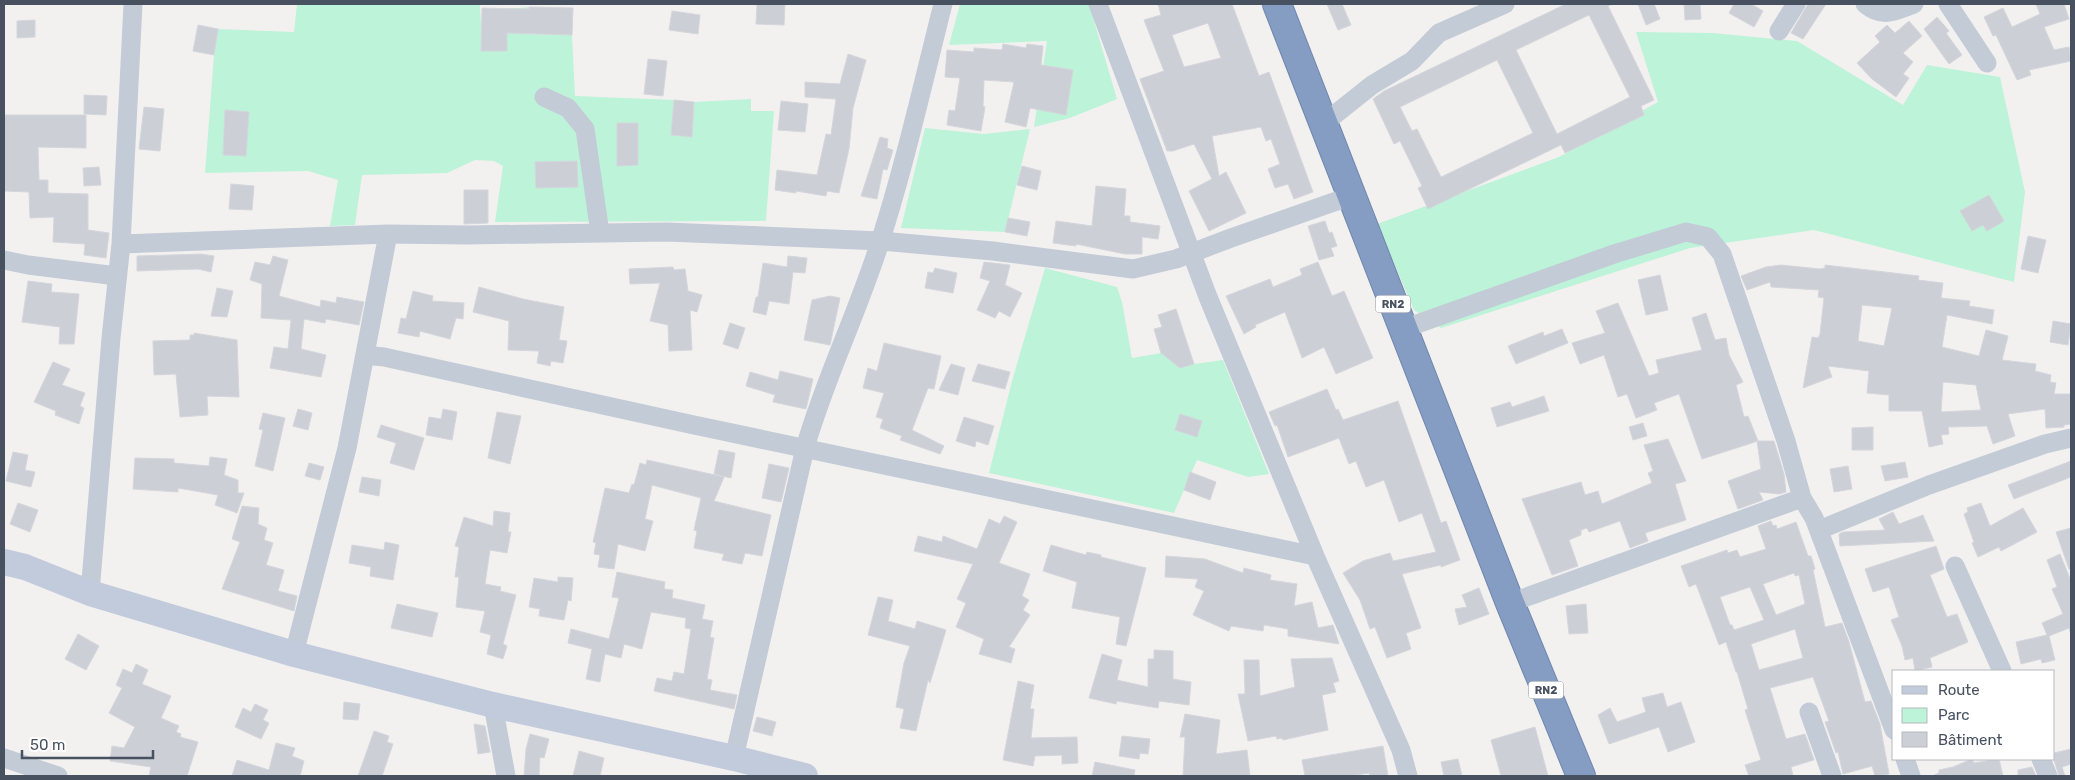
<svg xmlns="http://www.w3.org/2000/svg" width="2075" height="780" font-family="Rubik,sans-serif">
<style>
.green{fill:#bdf3d8}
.building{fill:#cccfd6;stroke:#d4d6dc;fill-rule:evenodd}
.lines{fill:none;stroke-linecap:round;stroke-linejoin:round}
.highway-casing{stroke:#7087ae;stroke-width:30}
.street{stroke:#c3cbd6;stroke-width:19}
.secondary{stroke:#c2cbdb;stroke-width:26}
.highway{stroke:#859cc3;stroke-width:28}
.labels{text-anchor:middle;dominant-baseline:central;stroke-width:4;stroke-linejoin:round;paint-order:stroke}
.shield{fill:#fff;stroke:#7e8590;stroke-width:1}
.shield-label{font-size:11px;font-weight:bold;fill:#475160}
</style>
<rect width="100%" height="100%" fill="#f3f1f0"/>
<path class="green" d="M297 4H480L482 51H507V9L529 7V34L572 35 575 96 674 100 671 135 692 136 694 102 751 99V111H774L766 221 495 222 503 166 494 161 475 160 447 173 362 175 355 225 330 226 338 180 308 171 205 173 214 55 218 29 294 32Z
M960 4H1089L1117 99 1070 118 1034 127 1047 41 949 45Z
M1636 32 1713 33 1797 41 1903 105 1927 65 2000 77 2025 192 2014 282 1814 230 1690 248 1441 328 1414 310 1377 224 1559 157 1658 102Z
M925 128 984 134 1030 129 1005 232 901 228Z
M1045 268 1117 287 1122 302 1132 358 1161 353 1180 368 1194 364 1223 360 1269 474 1248 477 1197 460 1174 513 989 473 1012 381Z"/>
<path class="building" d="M757 4H785L784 25 756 24Z
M1158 4H1232L1259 76 1269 72 1313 192 1294 199 1288 184 1275 188 1268 169 1280 164 1271 139 1266 141 1261 127 1212 136 1219 176 1226 172 1246 213 1209 231 1189 191 1212 179 1194 144 1173 151H1167L1140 79 1164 71 1144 20 1161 15ZM1208 23 1221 58 1184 67 1172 35Z
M1327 4H1342L1351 25 1338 30Z
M1566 4H1613L1608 6 1654 100 1641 106 1644 115 1565 153 1561 145 1428 209 1418 188 1422 186 1400 141 1394 144 1373 99 1384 91ZM1589 15 1630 97 1557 134 1516 50ZM1497 60 1533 133 1441 177 1417 129 1412 131 1400 107Z
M1638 4H1654L1660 19 1646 25Z
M1684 4H1700L1701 19 1685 20Z
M1734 4H1751L1763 11 1754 27 1729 13Z
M1808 4H1826L1803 39 1791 33Z
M2036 4H2064L2069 19 2044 27 2054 50 2069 47 2071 61 2029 70 2031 75 2017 80 1996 35 1993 36 1984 17 2003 8 2012 27 2040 14Z
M529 7 573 8 572 35 507 33V51H481L482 8 529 9Z
M672 11 700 15 698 34 669 30Z
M1937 17 1949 31 1946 33 1962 55 1949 64 1924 29Z
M35 20V37L17 38V21Z
M1909 21 1922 36 1903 53 1913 62 1903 74 1909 78 1896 97 1872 79 1857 63 1880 42 1875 36 1887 25 1895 33Z
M198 25 218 29 214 55 193 51Z
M1003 44 1026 48 1027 44 1043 46 1041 65 1073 70 1066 115 1030 108 1026 127 1005 122 1014 82 984 80 983 106 985 107 981 131 947 125 949 110 955 111 960 78 945 77 947 50 974 52V48L1002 50Z
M848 54 866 60 853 108 849 149 839 193 827 191 826 196 796 191V193L775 190 777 170 817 175 826 134 831 135 836 99 805 97V82L840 84Z
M648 59 667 61 663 96 644 94Z
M84 95 107 96 106 115 84 114Z
M674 100 694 102 692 137 671 135Z
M781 101 808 104 805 132 778 130Z
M144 107 164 109 160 151 139 149Z
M225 110 249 112 246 156 223 155Z
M4 115H86V148L38 147 39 180H48V193L88 194V230L109 233 106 258 84 255 85 244 53 242 54 217 30 218 29 192 4 191Z
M617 123H638V165L617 166Z
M880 137 888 139 887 148 893 150 887 170 883 169 877 199 861 196Z
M577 161 578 187 536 188 535 162Z
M1022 166 1041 171 1037 190 1017 185Z
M99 167 101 185 84 186 83 168Z
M231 184 254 186 252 210 229 209Z
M1096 186 1126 189 1124 216H1130V222L1160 226 1158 239 1142 237V254H1125L1076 244V246L1053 243 1056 221 1092 226Z
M464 190H488V223L464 224Z
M1989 195 2004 221 1987 231 1983 225 1972 231 1960 211Z
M1008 218 1030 222 1027 236 1005 232Z
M1325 221 1329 233 1332 232 1337 246 1331 248 1334 256 1319 260 1308 226Z
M2028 236 2046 240 2038 273 2021 269Z
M201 254 214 256 211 272 198 269 137 271V256Z
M273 256 288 260 279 296 320 307 321 300 336 303 337 297 364 302 359 325 326 319 325 323 304 319 301 349 326 355 321 377 270 368 274 347 288 349 291 320 261 318 262 284 250 280 255 262 270 265Z
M788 256 807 258 805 273 793 272 789 304 769 301 766 315 753 312 756 297H758L763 263 787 267Z
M984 262 1010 265 1005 285 1022 293 1010 317 999 311 995 318 977 310 990 281 980 278Z
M1318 262 1332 296 1344 291 1373 358 1336 374 1324 347 1302 358 1285 312 1255 325 1256 327 1244 334 1226 296 1270 279 1273 287 1302 275 1300 269Z
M1781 265 1820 269 1825 268V265L1919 276 1918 280 1943 283 1941 298 1970 301 1969 306 1994 310 1992 324 1947 315 1942 347 1979 356 1986 330 2008 336 2002 360 2036 364 2035 371 2051 375 2050 382 2056 383 2054 394H2071V424L2064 425V427L2046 428 2045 409 2008 414 2015 436 1993 444 1987 426 1948 427 1949 434 1941 435 1943 444 1929 447 1922 411H1889V395L1867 393 1869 371 1828 366 1832 377 1803 388 1812 337 1818 338 1820 334 1824 298 1818 297 1819 290 1771 287 1770 282 1747 290 1741 276 1766 267ZM1862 305 1892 308 1884 346 1858 341ZM1943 382 1976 385 1981 410 1941 412Z
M673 267 674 270 685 269 688 291 702 295 697 312 690 310 692 350 669 351 668 325 650 321 660 283 630 284 629 269Z
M935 268 957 273 953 293 925 288 928 272 933 273Z
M1660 275 1668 310 1646 315 1638 280Z
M28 281 52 284 51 292 79 294 74 344H59L60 327 22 322Z
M479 287 523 299 564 307 559 340 567 341 563 363 551 361 550 366 537 363 539 351 508 350 509 321 473 312Z
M217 288 233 291 227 317 211 316Z
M413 291 433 296 432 301 464 303 463 319 456 318 450 339 420 331 419 337 398 333 401 318 406 319Z
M830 296 840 298 830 345 804 340 812 300Z
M1618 303 1649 376 1659 373 1656 360 1702 350 1692 318 1706 313 1715 340 1726 338 1729 355 1743 382 1736 385 1744 417 1748 416 1758 441 1702 459 1679 394 1654 403 1657 410 1636 418 1627 394 1618 397 1604 355 1580 364 1572 343 1605 333 1596 311Z
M1176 309 1194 364 1180 368 1161 353 1154 329 1162 327 1158 315Z
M2053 321 2071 324 2068 345 2050 342Z
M730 323 745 328 738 349 723 344Z
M1562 329 1568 343 1516 364 1508 346 1543 332 1544 336Z
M194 333 237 340 239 397 207 396 208 415 180 417 176 374 154 375 153 341 190 340V335H194Z
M884 343 941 356 934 389 928 388 912 430 944 446 940 454 900 440 902 436 880 428 883 419 876 417 884 393 863 388 868 368 877 371Z
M53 362 70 369 62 385 85 393 80 406 84 408 79 424 55 415 56 411 34 402Z
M951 364 965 368 958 395 939 390Z
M978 364 1010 372 1005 389 972 381Z
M780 371 813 379 806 409 773 402 775 395 746 386 750 372 778 380Z
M1327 389 1336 410 1338 409 1343 420 1398 401 1441 523 1446 521 1460 560 1441 567V565L1402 574 1421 628 1406 633 1411 649 1387 658 1375 627 1370 629 1360 600 1343 573 1363 561 1390 553 1393 561 1436 552 1422 513 1399 522 1384 480 1366 487 1356 461 1349 464 1339 438 1288 457 1277 425 1275 426 1269 412Z
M1544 396 1549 411 1497 427 1491 408 1510 402 1512 407Z
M298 409 312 413 308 430 293 426Z
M443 409 457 412 452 440 426 435 429 417 441 419Z
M497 412 521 416 510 464 488 458Z
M263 413 285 418 273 471 255 466 263 430 259 429Z
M1180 414 1202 421 1197 437 1175 430Z
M964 417 994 426 988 445 976 441 975 447 956 441Z
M1643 423 1647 436 1633 440 1629 427Z
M381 425 424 438 414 470 390 463 396 443 377 437Z
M1873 427V450H1852V428Z
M1668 439 1686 481 1675 484 1686 520 1645 533 1648 541 1630 548 1620 521 1589 532 1587 528 1581 530V535L1569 540 1578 566 1552 575 1522 499 1581 482 1585 495 1598 491 1602 504 1652 483 1648 473 1653 471 1644 445Z
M1757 441H1774L1784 474 1786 492 1779 494 1759 492 1763 500 1738 509 1728 481 1761 469Z
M719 450 735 453 731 478 714 474Z
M13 452 28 455 25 470 35 472 31 487 6 481Z
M210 457 227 459 224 475 238 480V493H244L237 513 215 505 218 495 178 488V492L133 489 135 458 174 459V463L209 466Z
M647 460 724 477 714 501 771 515 762 556 745 553 742 564 722 560 724 554 694 548 697 531 694 530 701 498 652 485 645 519 653 521 645 551 618 544 614 569 598 567 600 555 594 554 596 543 593 542 605 488 629 493 632 484 634 485 640 463 646 465Z
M2071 461V477L2014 499 2008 485Z
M1905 462 1908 477 1885 481 1881 466Z
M309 463 324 467 320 480 305 476Z
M769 464 789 468 781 502 762 498Z
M1848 466 1852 489 1834 492 1830 469Z
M1190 472 1216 482 1210 500 1184 490Z
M362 477 381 480 379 496 359 492Z
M18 503 38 510 30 532 10 524Z
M1981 503 1990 526 2023 508 2037 532 2001 551 1999 547 1978 557 1972 543 1974 542 1964 514 1968 512 1967 508Z
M242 506 259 508 258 524 267 528 264 540 273 543 266 565 284 570 278 591 297 596 294 611 222 589 240 542 232 539Z
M494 511 510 513 508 532H511L507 553 490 550 485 584 501 587 500 591 516 595 503 644 507 646 503 659 487 654 491 635 480 632 485 611 456 607 459 577H455L459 547 455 546 464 517 493 526Z
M1893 512 1899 524 1923 515 1934 541 1840 546 1839 534 1843 532 1885 530 1879 519Z
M1004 516 1017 522 999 563 1030 574 1022 596 1029 600 1023 610 1030 615 1009 647 1015 649 1011 663 979 654 984 639 956 627 966 603 957 599 973 564 914 551 918 536 942 542 943 536 977 549 989 519 1000 524Z
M1771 521 1773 526 1776 525 1777 529 1796 522 1808 556H1811L1815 569 1813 570 1825 627 1842 623 1849 642 1865 702 1871 701 1880 724 1889 774 1875 776 1872 766 1843 774 1838 752 1836 753 1825 722 1829 721 1813 677 1770 688 1786 739 1805 734 1814 760 1791 767 1793 776H1749L1745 765 1761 760 1745 710 1748 709 1737 672H1736L1726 642 1719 645 1696 584 1689 587 1681 566 1727 550 1728 553 1737 550 1740 557 1766 549 1758 526ZM1794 573 1795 576 1799 575 1805 604 1776 615 1763 584ZM1750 587 1764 620 1734 630 1732 625H1730L1720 597ZM1795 629 1803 658 1759 670 1751 644Z
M2071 528V569H2069L2056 532Z
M385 542 399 545 393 580 370 576 371 567 349 563 352 545 384 550Z
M1051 545 1086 555 1087 552 1101 555V557L1146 568 1126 646 1116 644 1120 617 1072 608 1077 582 1043 571Z
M1936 546 1944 569 1930 575 1947 617 1957 614 1968 642 1930 658 1932 667 1915 671 1913 658 1905 660 1902 646 1891 620 1899 617 1889 587 1873 592 1865 569Z
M2060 554 2071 581V634L2069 628 2049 636 2055 660 2042 663 2041 659 2021 664 2016 642 2047 635 2042 623 2063 614 2052 589 2057 587 2047 560Z
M1166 556 1205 559 1243 573 1244 568 1271 575 1270 580 1297 584 1294 606 1312 602 1318 628 1333 625 1339 644 1288 636V629L1264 625 1263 631 1231 626 1229 631 1193 615 1204 591 1195 587 1198 579 1165 577Z
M617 572 665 582 664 589 673 590 672 598 705 605 702 619 713 621 710 637 714 638 707 679 712 680 710 690 737 695 734 709 654 691 657 678 672 681 674 672 684 674 691 629 685 628 686 618 651 612 642 649 624 644 621 658 605 654 600 682 586 679 592 649 568 643 571 629 609 639 619 598 612 597Z
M558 577 573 578 571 601 568 600 564 620 539 616 540 609 529 607 534 578 558 582Z
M1479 588 1489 614 1459 625 1455 609 1467 607 1462 595Z
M878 597 893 600 888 621 915 629 917 621 946 630 930 683 928 680 916 731 900 728 904 709 896 707 904 663 910 646 868 635Z
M397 604 438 613 432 637 391 628Z
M1586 604 1588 633 1569 634 1566 606Z
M78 634 99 646 86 670 65 659Z
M1154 650 1173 651V679L1191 682 1189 705 1159 701 1158 708 1117 701 1116 704 1089 698 1102 654 1122 660 1117 680 1148 687V659H1154Z
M1332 658 1339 681 1333 683 1336 692 1322 695 1328 730 1283 740 1282 738 1277 739 1276 736 1248 741 1238 694H1245L1244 660H1259L1260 696 1295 687 1291 659Z
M136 664 148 670 142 684 171 696 161 718 179 726 176 732 181 734 180 737 198 742 187 776H149L151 767 110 761 112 746 124 748 135 727 109 713 122 688 116 685 123 669 132 673Z
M1018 681 1034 685 1030 709H1034L1031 738 1077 737 1078 763 1062 764V755L1035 756 1033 766 1003 760Z
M1663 693 1667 707 1681 702 1695 742 1668 752 1659 727 1609 744 1598 715 1610 708 1617 722 1646 712 1642 698Z
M344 702 360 704 358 720 343 719Z
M255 704 268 710 263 720 269 723 261 739 235 727 243 708 251 712Z
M1185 714 1220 720 1216 754 1247 750 1250 776H1183L1185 737H1180Z
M757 717 776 722 772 736 753 731Z
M474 724 485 726 490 752 478 754Z
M1535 727 1548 776H1501L1491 740Z
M374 731 389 736 387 742 393 744 382 776H358Z
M530 734 549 739 544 758 540 757 539 776H524L526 749Z
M1122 736 1150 739 1148 754 1140 753 1139 759 1119 756Z
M276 743 295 748 292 756 304 761 300 776H232L237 760 269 770Z
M1383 746 1388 776H1370L1369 773 1348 776H1305L1302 760Z
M2071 749V764L2062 767 2065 776H2059L2054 760V753Z
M579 751 604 758 600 776H573Z
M1458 759 1462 776H1444L1441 762Z
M1972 759 1974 763 1999 759 2003 776H1932L1939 773V770L1953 767Z
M1095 762 1135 770 1134 776H1092Z
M2032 767 2036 776H2018V770Z"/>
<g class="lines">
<defs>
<path id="highway" d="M1277 4 1510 603 1581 776"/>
</defs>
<use href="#highway" class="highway-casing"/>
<path class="street" d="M1098 4 1208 297 1315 556 1401 750 1408 776
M1865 4C1883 19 1894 11 1914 4
M1948 4 1987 63
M1779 31 1796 4
M544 97 568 108 585 129 600 233
M1323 124 1372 85 1412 61 1439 33 1505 4
M121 244 388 234 467 235 667 232 881 241 993 251 1133 269 1176 259 1231 238 1351 196
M4 260 28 265 117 276
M1403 329 1614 254 1686 232 1708 237 1722 254 1786 441 1802 498 1510 603
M365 355 384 357 694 425 1315 556
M1802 498 1814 518 1894 730
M1819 530 1929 485 2045 444 2071 438
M1955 566 2002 671
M90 593 111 338 121 244 133 4
M294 654 347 448 388 234
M493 705 506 776
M1809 712 1832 776
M4 758 58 776
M734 758 805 448C825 378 858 312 880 242 905 164 923 83 943 4
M1905 759 1911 776
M2041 759 2048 776"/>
<path class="secondary" d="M4 562 25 567 90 593 294 654 493 705 734 758 805 776"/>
<use href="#highway" class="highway"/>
</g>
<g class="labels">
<g class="shield">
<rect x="1375.5" y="295.5" width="35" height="17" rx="4"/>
<rect x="1528.5" y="681.5" width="35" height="17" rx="4"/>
</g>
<g class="shield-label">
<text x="1393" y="304">RN2</text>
<text x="1546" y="690">RN2</text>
</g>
</g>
<rect width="2075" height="780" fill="none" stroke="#475160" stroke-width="10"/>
<rect x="1892" y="670" width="162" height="90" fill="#ffffff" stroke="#b5b9bf"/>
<rect x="1902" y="686" width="25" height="8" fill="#c2cbdb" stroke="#b5b9bf"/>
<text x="1938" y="695" font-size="15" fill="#475160">Route</text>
<rect x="1902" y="708" width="25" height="15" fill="#bdf3d8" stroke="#b5b9bf"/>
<text x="1938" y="720" font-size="15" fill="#475160">Parc</text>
<rect x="1902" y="732" width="25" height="15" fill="#cccfd6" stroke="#b5b9bf"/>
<text x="1938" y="745" font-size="15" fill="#475160">Bâtiment</text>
<path d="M22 750v8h131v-8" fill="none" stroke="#475160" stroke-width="2.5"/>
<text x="30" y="750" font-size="15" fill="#475160" stroke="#ffffff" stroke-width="4" paint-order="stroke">50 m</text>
</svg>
